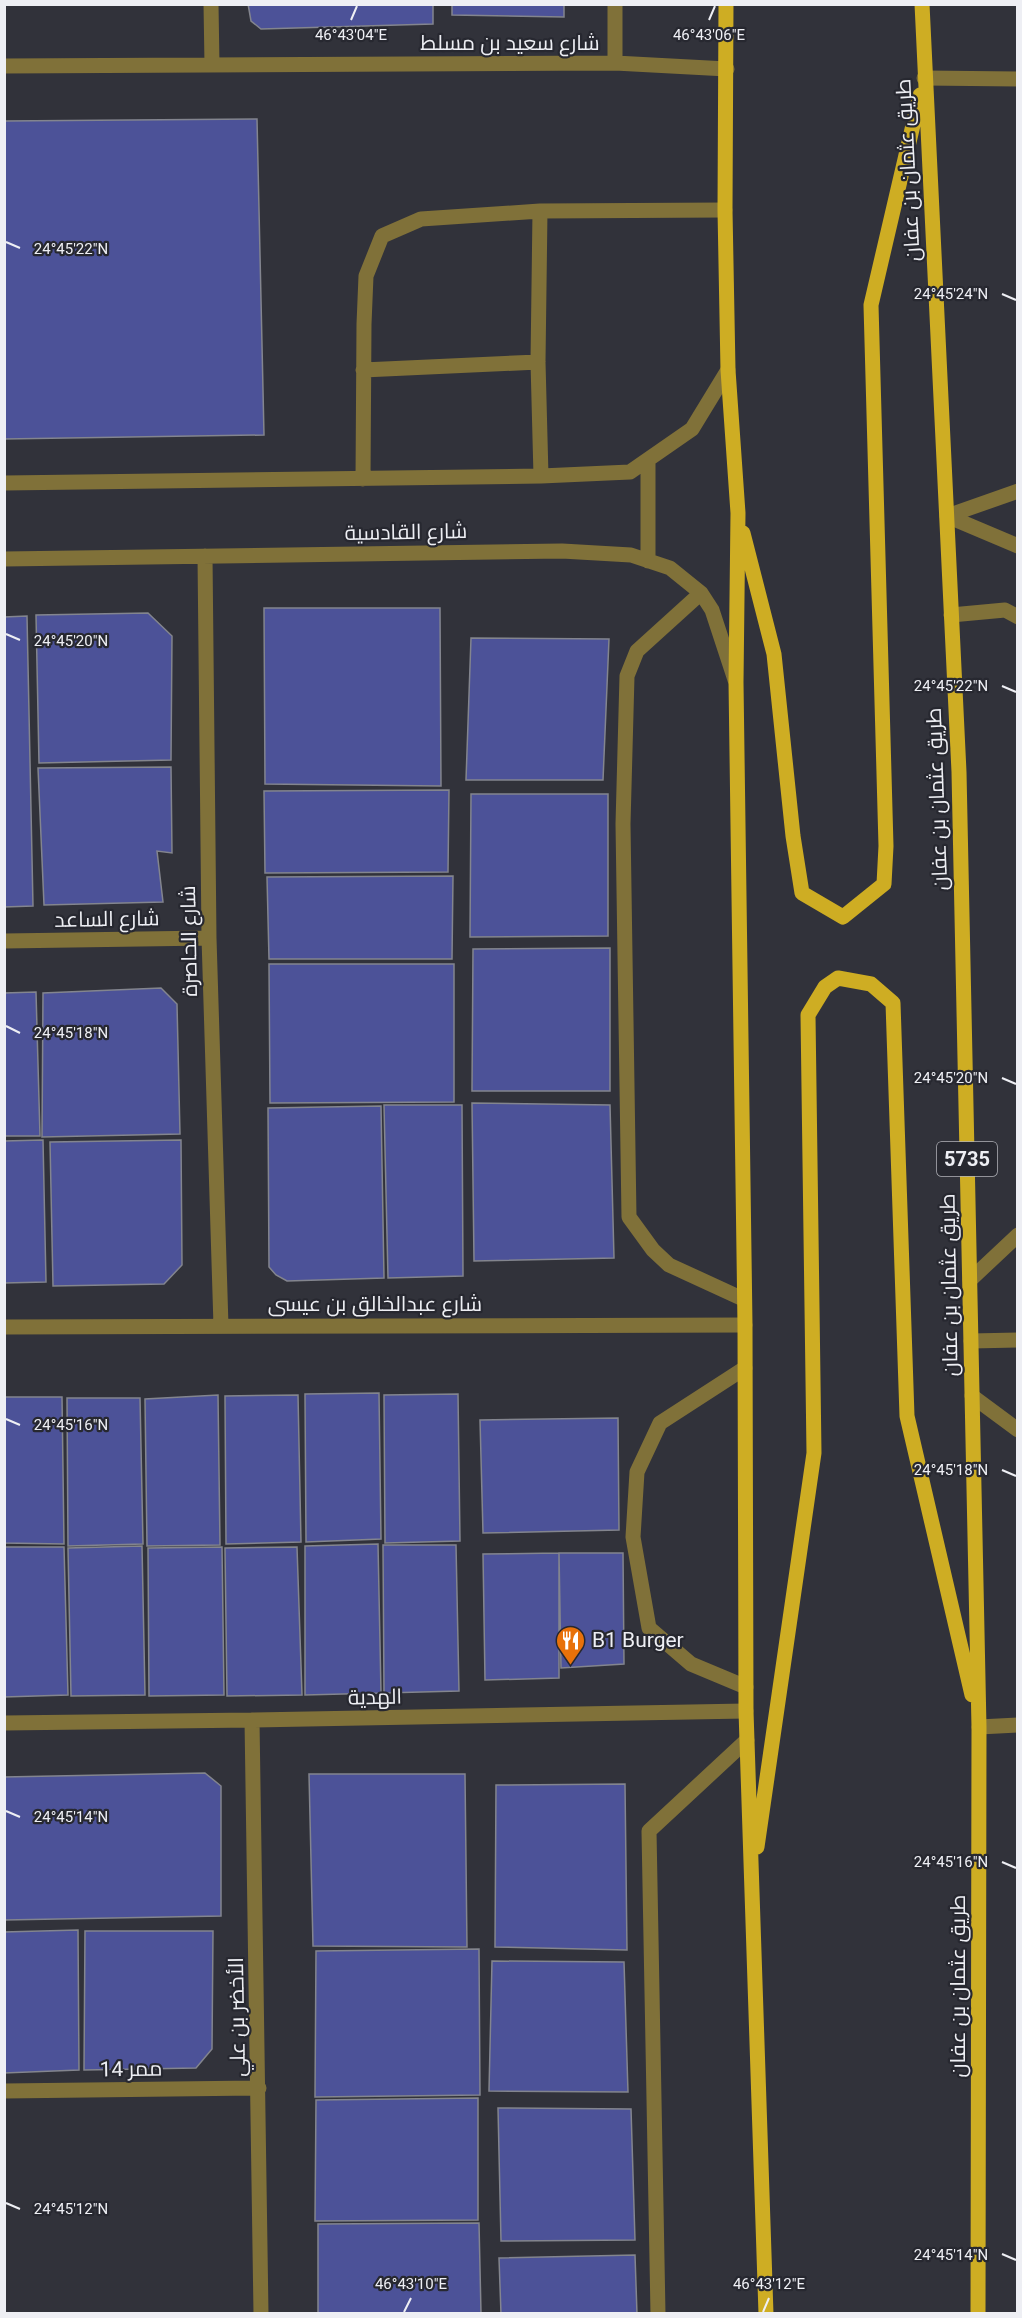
<svg xmlns="http://www.w3.org/2000/svg" width="1022" height="2318" font-family="Roboto,Cairo,sans-serif">
<style>
.building{fill:#4c5298;stroke:#83858e;stroke-width:1.5}
.lines{fill:none;stroke-linecap:round;stroke-linejoin:round}
.minor{stroke:#807139;stroke-width:15}
.major{stroke:#cead23;stroke-width:15}
.ticks{fill:none;stroke:#eeeff4;stroke-width:2}
.labels{text-anchor:middle;dominant-baseline:central;stroke-width:4.5;stroke-linejoin:round;paint-order:stroke}
.shield{fill:#272830;stroke:#b2b3b9;stroke-width:1.5}
.shield-label{font-size:20px;font-weight:bold;fill:#eeeff4}
.street-label{font-size:21px;fill:#eeeff4;stroke:#272830}
.poi-label{font-size:21px;fill:#eeeff4;stroke:#272830;text-anchor:start}
.ticks-label{font-size:15px;text-anchor:middle;fill:#eeeff4;stroke:#272830;stroke-width:4.5;stroke-linejoin:round;paint-order:stroke}
</style>
<rect width="100%" height="100%" fill="#31323a"/>
<path class="building" d="M248 4H433V24L261 29 251 21Z
M452 4H564V17L452 15Z
M257 119 264 435 4 439V121Z
M264 608H440L441 786 265 784Z
M148 613 172 636 171 760 39 763 36 615Z
M27 616 33 906 4 907V617Z
M471 638 609 639 603 780H466Z
M171 767 172 853 157 851 163 902 44 905 38 768Z
M449 790 448 872 265 873 264 791Z
M471 794H608V936L470 937Z
M453 876 452 959H269L267 877Z
M610 948V1091H472L473 949Z
M269 964H454V1102L270 1103Z
M161 988 177 1004 180 1134 42 1137 43 993Z
M36 992 40 1136H4V993Z
M472 1103 610 1105 614 1258 474 1261Z
M384 1105H462L463 1276 388 1278Z
M381 1106 384 1278 287 1281 276 1275 269 1267 268 1108Z
M43 1140 46 1282 4 1283V1141Z
M181 1140 182 1265 164 1284 53 1286 50 1142Z
M379 1393 381 1539 306 1542 305 1394Z
M458 1394 460 1541 385 1543 384 1395Z
M218 1395 220 1545 147 1546 145 1399Z
M298 1395 301 1542 226 1544 225 1396Z
M4 1397H62L64 1544 4 1543Z
M67 1398H140L143 1544 68 1546Z
M618 1418 619 1530 483 1533 480 1420Z
M378 1544 381 1693 305 1695V1546Z
M383 1545H456L459 1691 384 1693Z
M142 1546 145 1695 71 1696 68 1548Z
M4 1547H64L68 1695 4 1697Z
M222 1547 224 1695 149 1696 148 1548Z
M297 1547 302 1695 227 1696 225 1548Z
M559 1553H623L624 1664 561 1668Z
M559 1553V1678L485 1680 483 1554Z
M205 1773 221 1786V1916L4 1920V1777Z
M309 1774H465L467 1947 313 1946Z
M625 1784 627 1950 495 1947 496 1785Z
M78 1930 79 2070 4 2073V1932Z
M85 1931H213L212 2049 196 2068 84 2070Z
M479 1949 480 2095 315 2097 316 1951Z
M492 1961 624 1962 628 2092 489 2091Z
M478 2098V2220L315 2221 316 2100Z
M498 2108 631 2109 635 2240 501 2241Z
M479 2223 481 2313 318 2314V2224Z
M635 2255 637 2314H501L499 2258Z"/>
<g class="lines">
<path class="minor" d="M211 4 212 65
M615 63V4
M4 66 615 63 727 69
M924 78 1018 79
M540 211 538 362 541 476
M363 370 538 362
M363 479 364 324 366 276 382 236 421 219 540 211 725 210
M4 483 541 476 630 472 692 429 728 370
M947 516 1018 546
M947 516 1018 491
M205 556 209 938 221 1326
M4 559 562 551 631 555 670 568 701 593 712 610 735 680
M648 561V460
M701 593 637 651 627 676 623 824 629 1217 653 1250 669 1265 743 1299
M951 615 1005 610 1018 617
M4 941 209 938
M970 1280 1018 1235
M4 1327 745 1325
M971 1341 1018 1340
M745 1368 660 1423 637 1472 633 1537 649 1628 691 1664 746 1687
M972 1396 1018 1430
M252 1720 261 2314
M4 1723 252 1720 746 1711
M979 1727 1018 1725
M4 2091 259 2088
M658 2314 649 1831 747 1740"/>
<path class="major" d="M726 4 725 210 728 370 738 513 736 682 745 1325 746 1711 766 2314
M922 4 959 772 979 1727 978 2314
M743 533 774 654 793 836 802 893 843 917 884 884 886 846 871 305 920 95
M757 1847 814 1453 808 1015 825 987 838 978 871 984 893 1003 907 1416 972 1695"/>
</g>
<path class="ticks" d="M351 20 357 6M709 20 715 6M6 242 20 248M1002 294 1016 300M6 634 20 640M1002 686 1016 692M6 1026 20 1033M1002 1078 1016 1084M6 1419 20 1425M1002 1470 1016 1476M6 1811 20 1817M1002 1862 1016 1868M6 2203 20 2209M1002 2254 1016 2260M404 2312 411 2298M763 2312 769 2298"/>
<defs>
<symbol id="restaurant-pin" viewBox="-11 -11 22 30"><path d="M0 17L-7.5 6A9.5 9.5 0 1 1 7.5 6Z" fill="#e8710a" stroke="#272830"/><path d="M-5-6h1v4h1v-4h1v4h1v-4h1v5L-1.5 .5V6h-2V.5L-5-1ZM5-6V6H3V1.5H1.5Q1.5-4 5-6Z" fill="#fff"/></symbol>
</defs>
<g fill-rule="evenodd">
<use href="#restaurant-pin" x="554" y="1624" width="33" height="45"/>
</g>
<g class="labels">
<rect class="shield" x="937" y="1142" width="60" height="34" rx="4.5"/>
<g class="shield-label">
<text x="967" y="1159">5735</text>
</g>
<g class="street-label">
<text x="510" y="43">شارع سعيد بن مسلط</text>
<text transform="translate(908 170) rotate(-93)">طريق عثمان بن عفان</text>
<text transform="translate(406 532) rotate(-1)">شارع القادسية</text>
<text transform="translate(937 799) rotate(-92)">طريق عثمان بن عفان</text>
<text transform="translate(107 919) rotate(-1)">شارع الساعد</text>
<text transform="translate(189 941) rotate(-91)">شارع الحاصرة</text>
<text transform="translate(949 1285) rotate(-91)">طريق عثمان بن عفان</text>
<text x="375" y="1304">شارع عبدالخالق بن عيسى</text>
<text transform="translate(375 1697) rotate(-1)">الهدية</text>
<text transform="translate(958 1986) rotate(-90)">طريق عثمان بن عفان</text>
<text transform="translate(237 2017) rotate(-91)">الأخضر بن علي</text>
<text transform="translate(131 2069) rotate(-1)">ممر 14</text>
</g>
<g class="poi-label">
<text x="592" y="1640">B1 Burger</text>
</g>
</g>
<g class="ticks-label">
<text x="351" y="40">46°43'04"E</text>
<text x="709" y="40">46°43'06"E</text>
<text x="71" y="254">24°45'22"N</text>
<text x="951" y="299">24°45'24"N</text>
<text x="71" y="646">24°45'20"N</text>
<text x="951" y="691">24°45'22"N</text>
<text x="71" y="1038">24°45'18"N</text>
<text x="951" y="1083">24°45'20"N</text>
<text x="71" y="1430">24°45'16"N</text>
<text x="951" y="1475">24°45'18"N</text>
<text x="71" y="1822">24°45'14"N</text>
<text x="951" y="1867">24°45'16"N</text>
<text x="71" y="2214">24°45'12"N</text>
<text x="951" y="2260">24°45'14"N</text>
<text x="411" y="2289">46°43'10"E</text>
<text x="769" y="2289">46°43'12"E</text>
</g>
<rect width="1022" height="2318" fill="none" stroke="#eeeff4" stroke-width="12"/>
</svg>
